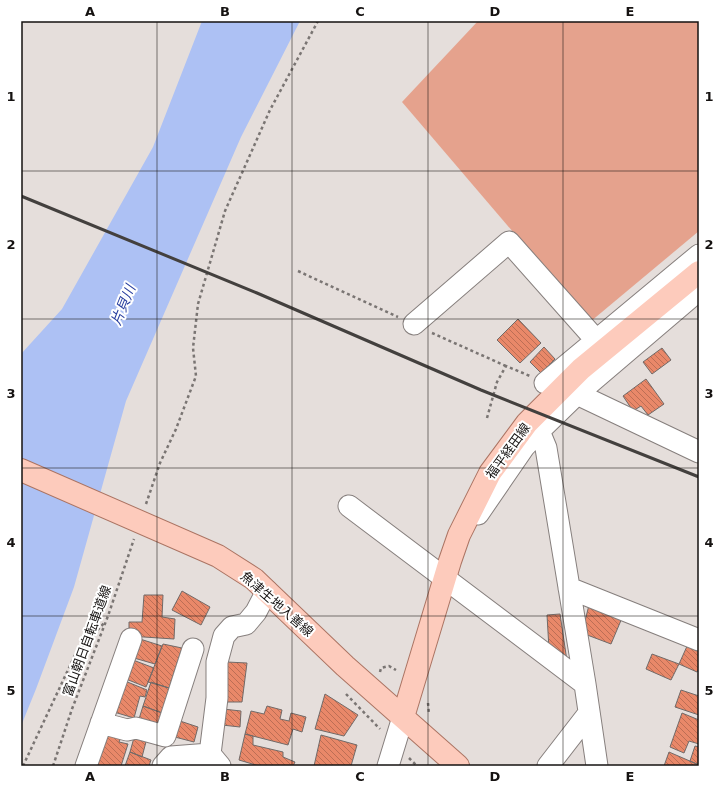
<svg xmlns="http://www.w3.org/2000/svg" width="720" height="787" font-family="'DejaVu Sans','Noto Sans JP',sans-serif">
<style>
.pitch{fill:#e5a28d}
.water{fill:#adc1f4}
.building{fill:url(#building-back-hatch);stroke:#716a68}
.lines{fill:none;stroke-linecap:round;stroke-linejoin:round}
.minor-casing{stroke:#867f7d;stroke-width:23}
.major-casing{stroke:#ab7463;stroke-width:24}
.path{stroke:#7a7573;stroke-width:2.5;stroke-dasharray:3 3;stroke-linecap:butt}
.minor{stroke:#fff;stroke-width:21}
.major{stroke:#fdcbbc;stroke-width:22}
.rail{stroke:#43403e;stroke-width:3}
.grid{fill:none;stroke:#151211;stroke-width:1;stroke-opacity:0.55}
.labels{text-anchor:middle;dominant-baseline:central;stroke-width:4;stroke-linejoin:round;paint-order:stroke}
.street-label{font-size:13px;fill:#151211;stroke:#fff}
.water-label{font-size:14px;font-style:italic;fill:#293f9f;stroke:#fff}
.neatline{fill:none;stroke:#151211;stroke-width:1.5}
.grid-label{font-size:13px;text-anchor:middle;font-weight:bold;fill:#151211}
</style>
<defs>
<pattern id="building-back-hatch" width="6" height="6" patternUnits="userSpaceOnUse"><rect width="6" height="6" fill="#e98869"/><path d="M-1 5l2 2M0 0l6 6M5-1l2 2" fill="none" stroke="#bc6e55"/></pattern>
</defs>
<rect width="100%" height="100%" fill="#e5dedb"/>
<path class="pitch" d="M478 21H699V231L590 322 402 102Z"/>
<path class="water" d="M202 21H300L241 137 126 401 74 587 36 689 21 726V354L62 309 153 147Z"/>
<path class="building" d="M518 319 541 343 520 363 497 340Z
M544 347 555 359 541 373 530 362Z
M662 348 671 360 652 374 643 362Z
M646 379 664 404 648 415 641 406 633 411 623 396Z
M182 591 210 607 201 625 172 610Z
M144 595H163L162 617 175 619 174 639 129 636V622H142Z
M589 605 622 618 611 644 582 633Z
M560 614 567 661 549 649 547 615Z
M140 639 162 646 155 664 134 658Z
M163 644 182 648 169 688 148 682Z
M688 644 699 649V668L697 672 679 664Z
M652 654 679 664 671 680 646 669Z
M133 660 154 668 146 687 126 679Z
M227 662 247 663 242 702H223Z
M125 681 147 690 145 697 140 696 134 718 114 712Z
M151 682 169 688V703L165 714 143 706Z
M681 690 699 696V715L675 707Z
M325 694 358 715 344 736 315 729Z
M143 706 165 714 160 726 139 719Z
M267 706 282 710 280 719 289 721 291 713 306 717 302 732 293 729 288 745 245 734 251 711 264 714Z
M223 709 241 711 240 727 222 725Z
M682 713 699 720V744L689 741 684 753 670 747Z
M177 720 198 727 194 742 171 736Z
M108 730 122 735 119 742 128 744 121 766H95Z
M135 734 147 738 142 757 130 752Z
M245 734 253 736V745L283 752V757L295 762 293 766H259L239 760Z
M321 735 357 745 351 766H314Z
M695 746 699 747V765L690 761Z
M130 752 151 760 149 766H125Z
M669 752 699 765V766H664Z"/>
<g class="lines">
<defs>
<path id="minor" d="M414 324 509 242 596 340
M545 383 699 255
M577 394 699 452
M539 431 546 448 585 684 597 766
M349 506 585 684
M478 514 524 447 539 431 577 394 699 290
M569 588 699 640
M101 723 127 730 136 728 165 736 193 649
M86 766 131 639
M163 766 171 757 210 754
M220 766 210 754 217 698V662L224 636 232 627 246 624 256 612 267 591
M388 766 403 717
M548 766 589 713"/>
<path id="major" d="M21 470 218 556 254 579 345 666 458 766
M403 717 450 561 459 535 490 473 527 423 581 369 699 272"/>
</defs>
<use href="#minor" class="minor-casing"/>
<use href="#major" class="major-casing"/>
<path class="path" d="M298 271 398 317
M432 333 506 366
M487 418 497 382 506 366 530 376
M146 504 160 463 176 429 196 376 193 348 198 304 225 211 270 110 318 21
M380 672 381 668 389 666 396 670
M346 694 380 729
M428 703 429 714
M409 758 417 766
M23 766 75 655 104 623
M53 766 72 709 108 616 134 539"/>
<use href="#minor" class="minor"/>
<use href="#major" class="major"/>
<path class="rail" d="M21 196 257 293 481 390 699 477"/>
</g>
<path class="grid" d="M157 21V766M292 21V766M428 21V766M563 21V766M21 171H699M21 319H699M21 468H699M21 616H699"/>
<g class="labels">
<g class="street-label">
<text transform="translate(508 451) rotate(-54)">福平経田線</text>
<text transform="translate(277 604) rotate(41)">魚津生地入善線</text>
<text transform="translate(87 641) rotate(-70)">富山朝日自転車道線</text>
</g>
<g class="water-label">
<text transform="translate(123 305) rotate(-68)">片貝川</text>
</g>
</g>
<rect width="720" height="787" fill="none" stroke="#ffffff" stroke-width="44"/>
<rect x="22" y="22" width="676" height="743" class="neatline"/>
<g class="grid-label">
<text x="90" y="16">A</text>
<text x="225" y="16">B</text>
<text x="360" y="16">C</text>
<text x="495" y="16">D</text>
<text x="630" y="16">E</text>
<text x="11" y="101">1</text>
<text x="709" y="101">1</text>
<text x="11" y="249">2</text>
<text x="709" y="249">2</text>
<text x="11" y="398">3</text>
<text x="709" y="398">3</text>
<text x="11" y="547">4</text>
<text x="709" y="547">4</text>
<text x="11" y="695">5</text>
<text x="709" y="695">5</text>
<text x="90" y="781">A</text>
<text x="225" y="781">B</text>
<text x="360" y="781">C</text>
<text x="495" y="781">D</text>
<text x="630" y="781">E</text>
</g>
</svg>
